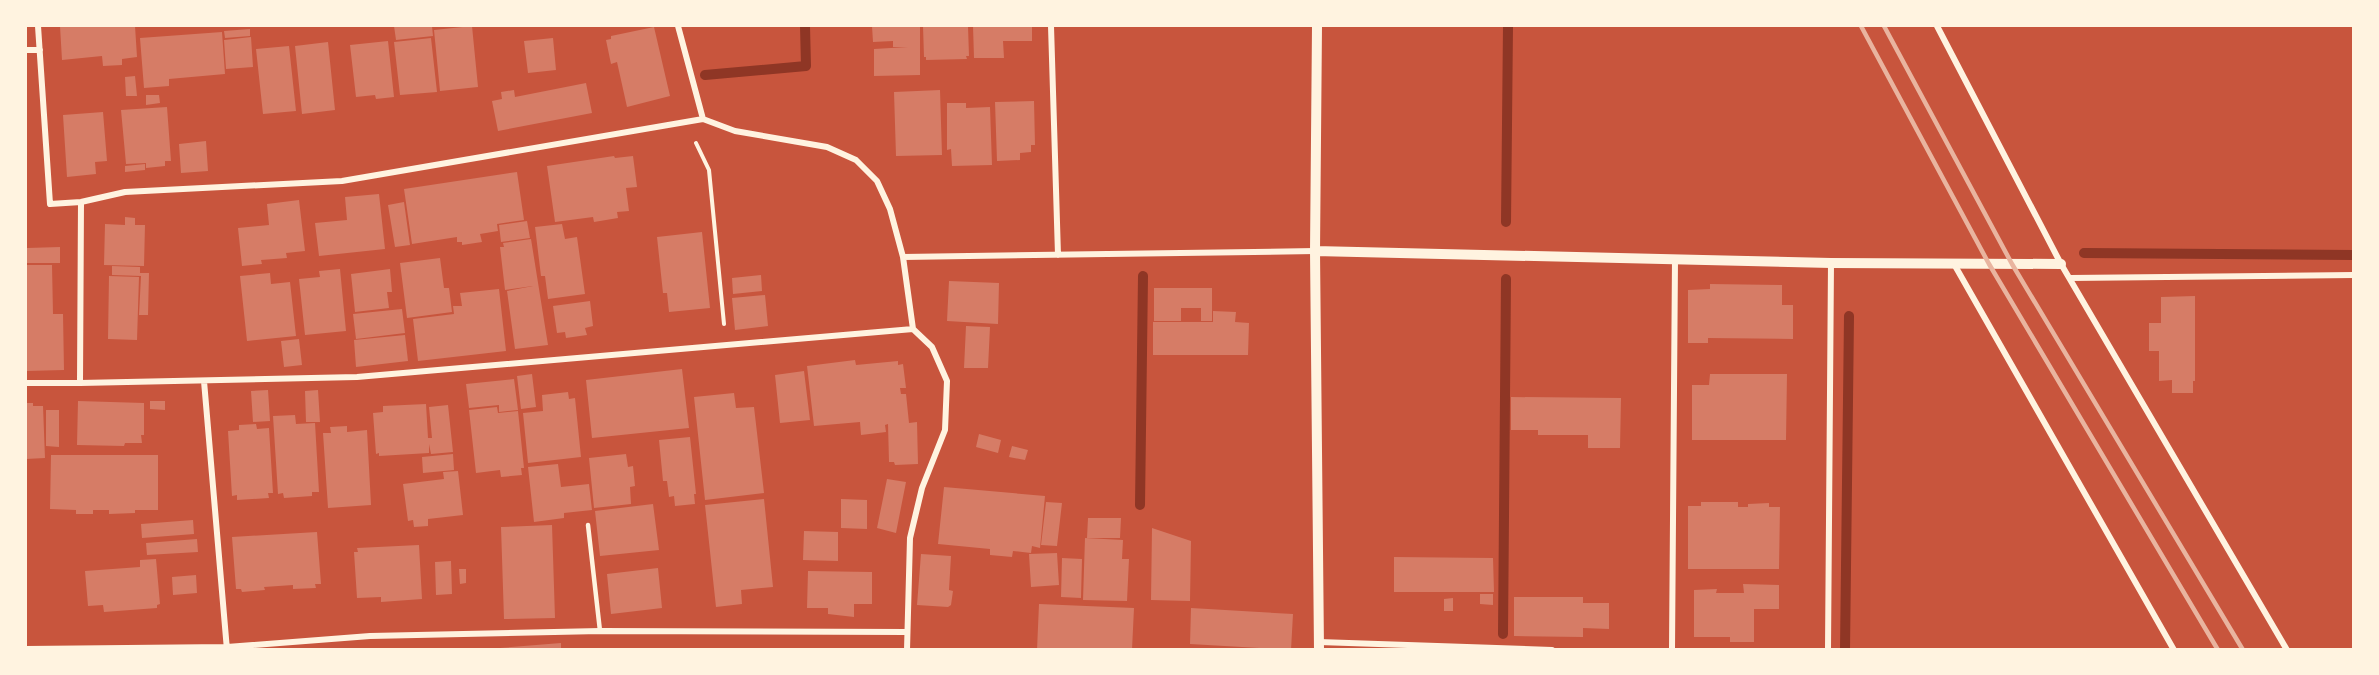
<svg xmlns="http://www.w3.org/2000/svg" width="2379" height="675" font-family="Signika,sans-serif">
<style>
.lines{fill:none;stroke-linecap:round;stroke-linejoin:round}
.stream{stroke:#8f3625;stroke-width:10}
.building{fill:#d67c66}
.path{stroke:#fff3e0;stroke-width:4}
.service{stroke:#fff3e0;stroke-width:4.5}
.minor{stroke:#fff3e0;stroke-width:6}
.tertiary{stroke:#fff3e0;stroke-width:10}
.rail{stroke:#e9b49f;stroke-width:4.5}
</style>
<rect width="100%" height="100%" fill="#c8553d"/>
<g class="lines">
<path class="stream" d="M705 75 806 66 805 26
M1506 222 1508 26
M2084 253 2354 255
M1140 505 1143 276
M1503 634 1506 279
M1845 650 1849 316"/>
</g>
<path class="building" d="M60 26H135L137 57 122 59V65L103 66 102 56 62 60Z
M394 26H432L433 36 396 40Z
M472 26 478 87 440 91 434 30Z
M872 26H920V75L874 76V49L908 47H893V41L873 42Z
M923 26H968L969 56H966L967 59 926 60V57H924Z
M973 26H1032V41H1003L1004 58H974Z
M654 27 670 96 627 107 617 62 611 64 606 40 611 39V36Z
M250 29V36L225 38 224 31Z
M222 32 225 74 169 79V86L144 88 140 38Z
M251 37 253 67 226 69 224 40Z
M431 38 437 92 400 95 394 42Z
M553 38 556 70 528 73 524 41Z
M388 41 394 97 376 99 375 95 356 97 350 45Z
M328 42 335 110 302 114 295 46Z
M289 46 296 111 263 114 256 49Z
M135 76 137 96H126L125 77Z
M586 83 592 113 498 131 492 101 502 99 501 92 514 90 515 97Z
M940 90 942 155 896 156 894 92Z
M146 95H159L160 103 146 105Z
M1034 101 1035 145H1031V152L1020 153V160L997 161 995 102Z
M947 103H966V108L990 107 992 165 952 166 951 149 947 150Z
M167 107 171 161H165V166L146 168V163L126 164 121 110Z
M103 112 107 161 95 162 96 174 67 177 63 115Z
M206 141 208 171 181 173 179 144Z
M614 156 615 158 633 156 637 187 626 188 629 211 617 212 618 218 594 222 593 217 555 222 547 166Z
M145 164V170L125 172V166Z
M517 172 524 220 497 224 498 231 480 234 482 242 462 245V242H457V237L412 244 404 189Z
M379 194 385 249 319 256 315 223 347 220 345 197Z
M299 200 305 251 286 253 287 258 261 260 262 264 242 266 238 228 269 225 267 204Z
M404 202 410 245 395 247 388 205Z
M125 217 135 218V225H145L144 266 104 265 105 224 125 225Z
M527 221 530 238 501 242 499 225Z
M562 224 565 239 577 237 585 294 548 299 545 276H541L535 227Z
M702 232 710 308 669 312 667 293H663L657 237Z
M531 239 548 345 515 349 507 291 533 286 505 290 500 247H504L503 243Z
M60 247V263H27V248Z
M440 258 444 288H449L452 312 407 318 400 263Z
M26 265H52L53 314H63L64 370 26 371Z
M112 266 140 267V273H149L148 315H139L141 276 112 275Z
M340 269 346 331 305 335 299 279 320 277 319 271Z
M390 269 392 292H387L389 308 355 312 351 274Z
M270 273 271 284 290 282 296 336 247 341 240 276Z
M761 275 762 291 733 294 732 278Z
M109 276 139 277 137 340 108 339Z
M949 281 999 283 998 324 947 321Z
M1710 284 1782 285V305H1793V339L1708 338V343H1688V290L1710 289Z
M1154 288H1212V321H1201V308H1181V321H1154Z
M499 289 506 351 418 361 413 319 454 314 453 306H462L460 293Z
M765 295 768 326 735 330 732 298Z
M2195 296V381H2193V393H2172V380L2159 381V351H2149V323H2161V297Z
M590 301 593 326 585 328 587 335 566 338 565 332 557 333 553 306Z
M402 309 405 333 356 339 353 314Z
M1213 311 1236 312 1235 322 1249 323 1248 355H1153V322H1213Z
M966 326 990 327 988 368H964Z
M405 335 408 361 356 367 354 340Z
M299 339 302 365 284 367 281 341Z
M855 360 856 365 898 361V365L903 364 906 388H900L901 394H906L909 423 917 422 918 464 895 465 894 462H889L888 424 885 425 886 432 861 435 860 422 814 426 807 366Z
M682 369 689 428 592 438 586 380Z
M804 371 810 420 780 423 775 375Z
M532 374 536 407 521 409 517 376Z
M1710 374H1787L1786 440H1692V385H1709Z
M514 379 518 410 499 412V405L469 408 466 384Z
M268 390 270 421 253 422 251 391Z
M318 390 320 422H306L305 391Z
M568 392 569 399 575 398 581 457 528 463 523 413 543 411 542 395Z
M734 393 736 408 754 407 764 493 705 500 694 397Z
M1511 397 1621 398 1620 448H1588V435H1538V430H1511Z
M78 401 144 403V435H141L142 443H125L124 446 77 445Z
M150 401H165V410L150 409Z
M26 403H33V406H43L45 458 26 459Z
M426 404 428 438H432L429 407 448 405 453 452 431 454 429 444V453L379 456V453L376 454 373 413 383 412V406Z
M497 407 498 413 518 411 524 468H521L522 475 501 477 500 470 476 473 469 410Z
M46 410H59V447L46 446Z
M295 415 296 424 315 423 319 492H312V496L284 498 283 493 278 494 273 416Z
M256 424 257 429 269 428 273 493H268L269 498 237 500V495L232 496 228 431 239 430V425Z
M347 426V432L367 430 371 505 328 508 323 433H331L330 427Z
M979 434 1001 440 998 453 976 447Z
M690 437 696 494H694L695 504 675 506 674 496 669 497 667 481H663L659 440Z
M1012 446 1028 450 1025 460 1009 457Z
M453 454 454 470 423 473 422 457Z
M626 454 628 467 633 466 635 486 630 487 631 504 594 508 589 458Z
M51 455H158V510H135V513L109 514V510H93V514H76V510L50 509Z
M558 464 561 487 589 484 592 510 564 513V518L534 522 528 467Z
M458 471 463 515 428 519V526L414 527 413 520 408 521 403 484 444 479 443 472Z
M887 479 906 482 896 533 877 528Z
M944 487 1045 496 1040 548 1032 546 1031 553 1013 551 1012 557 990 555V549L938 544Z
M764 499 773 587 741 590 742 604 716 607 705 505Z
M841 499 867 500V529L841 528Z
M1046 502 1062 503 1057 546 1041 545Z
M1701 502H1738V507H1748V504L1769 503V507H1780L1779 569H1688V506H1701Z
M653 504 659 550 600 556 595 511Z
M1088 518H1121L1120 538H1087Z
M193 520 194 534 142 538 141 524Z
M552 525 555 618 504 619 501 527Z
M1152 528 1191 541 1190 601 1151 600Z
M804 531 838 532V561L803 560Z
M317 532 321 584H315L316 588 293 589V585L264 587 265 590 242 592 241 589H236L232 537Z
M1085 538 1123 540 1122 559H1129L1127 601 1083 600Z
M197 539 198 552 147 555 146 543Z
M419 545 422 599 381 602V597L357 598 354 552H358L357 548Z
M1057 553 1059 585 1031 587 1029 554Z
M921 554 951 556 949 590 953 591 951 605 948 607 917 605Z
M1394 557 1493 558 1494 592H1394Z
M1062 558 1082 559 1081 598 1061 597Z
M156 559 160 604 157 605V608L104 612 103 605 88 606 85 571 140 567V560Z
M451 561 452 594 436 595 435 562Z
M658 568 662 608 611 614 607 574Z
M459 569H466V583L460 584Z
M808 571 872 572V604H854V617L828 614V608H807Z
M196 575 197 593 173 595 172 577Z
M1743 584 1779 585V609H1754V642H1730V637H1694V590L1717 589 1716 593H1744Z
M1480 594H1493V605L1480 604Z
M1514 597H1583V603H1609V629L1583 628V637L1514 636Z
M1453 598V611H1444V599Z
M1039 604 1134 608 1132 650H1037Z
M1191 608 1293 614 1291 650 1190 644Z
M561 643V650H501L500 648Z"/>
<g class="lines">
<path class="path" d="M696 143 709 170 724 324"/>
<path class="service" d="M588 525 600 631"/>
<path class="minor" d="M38 26 50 204 81 202 125 192 342 181 703 119 735 131 827 147 856 160 877 181 890 209 903 257 913 329 932 347 947 381 945 430 922 488 910 538 907 650
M678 26 703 119
M1051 26 1058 255
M1937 26 2061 264 2287 650
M26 50H40
M81 202 80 383 357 377 913 329
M903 257 1315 251
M1954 264 2174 650
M2070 278 2354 275
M204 381 227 650
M26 383H80
M1319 642 1552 650
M26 649 227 647 370 636 600 631 907 632
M1672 650 1675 259
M1828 650 1831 263"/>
<path class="tertiary" d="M1317 26 1315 251 1319 650
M1315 251 1831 263 2061 264"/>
<path class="rail" d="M1861 26 1989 264 2218 650
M1884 26 2012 264 2243 650"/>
</g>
<rect width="2379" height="675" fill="none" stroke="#fff3e0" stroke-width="54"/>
</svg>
